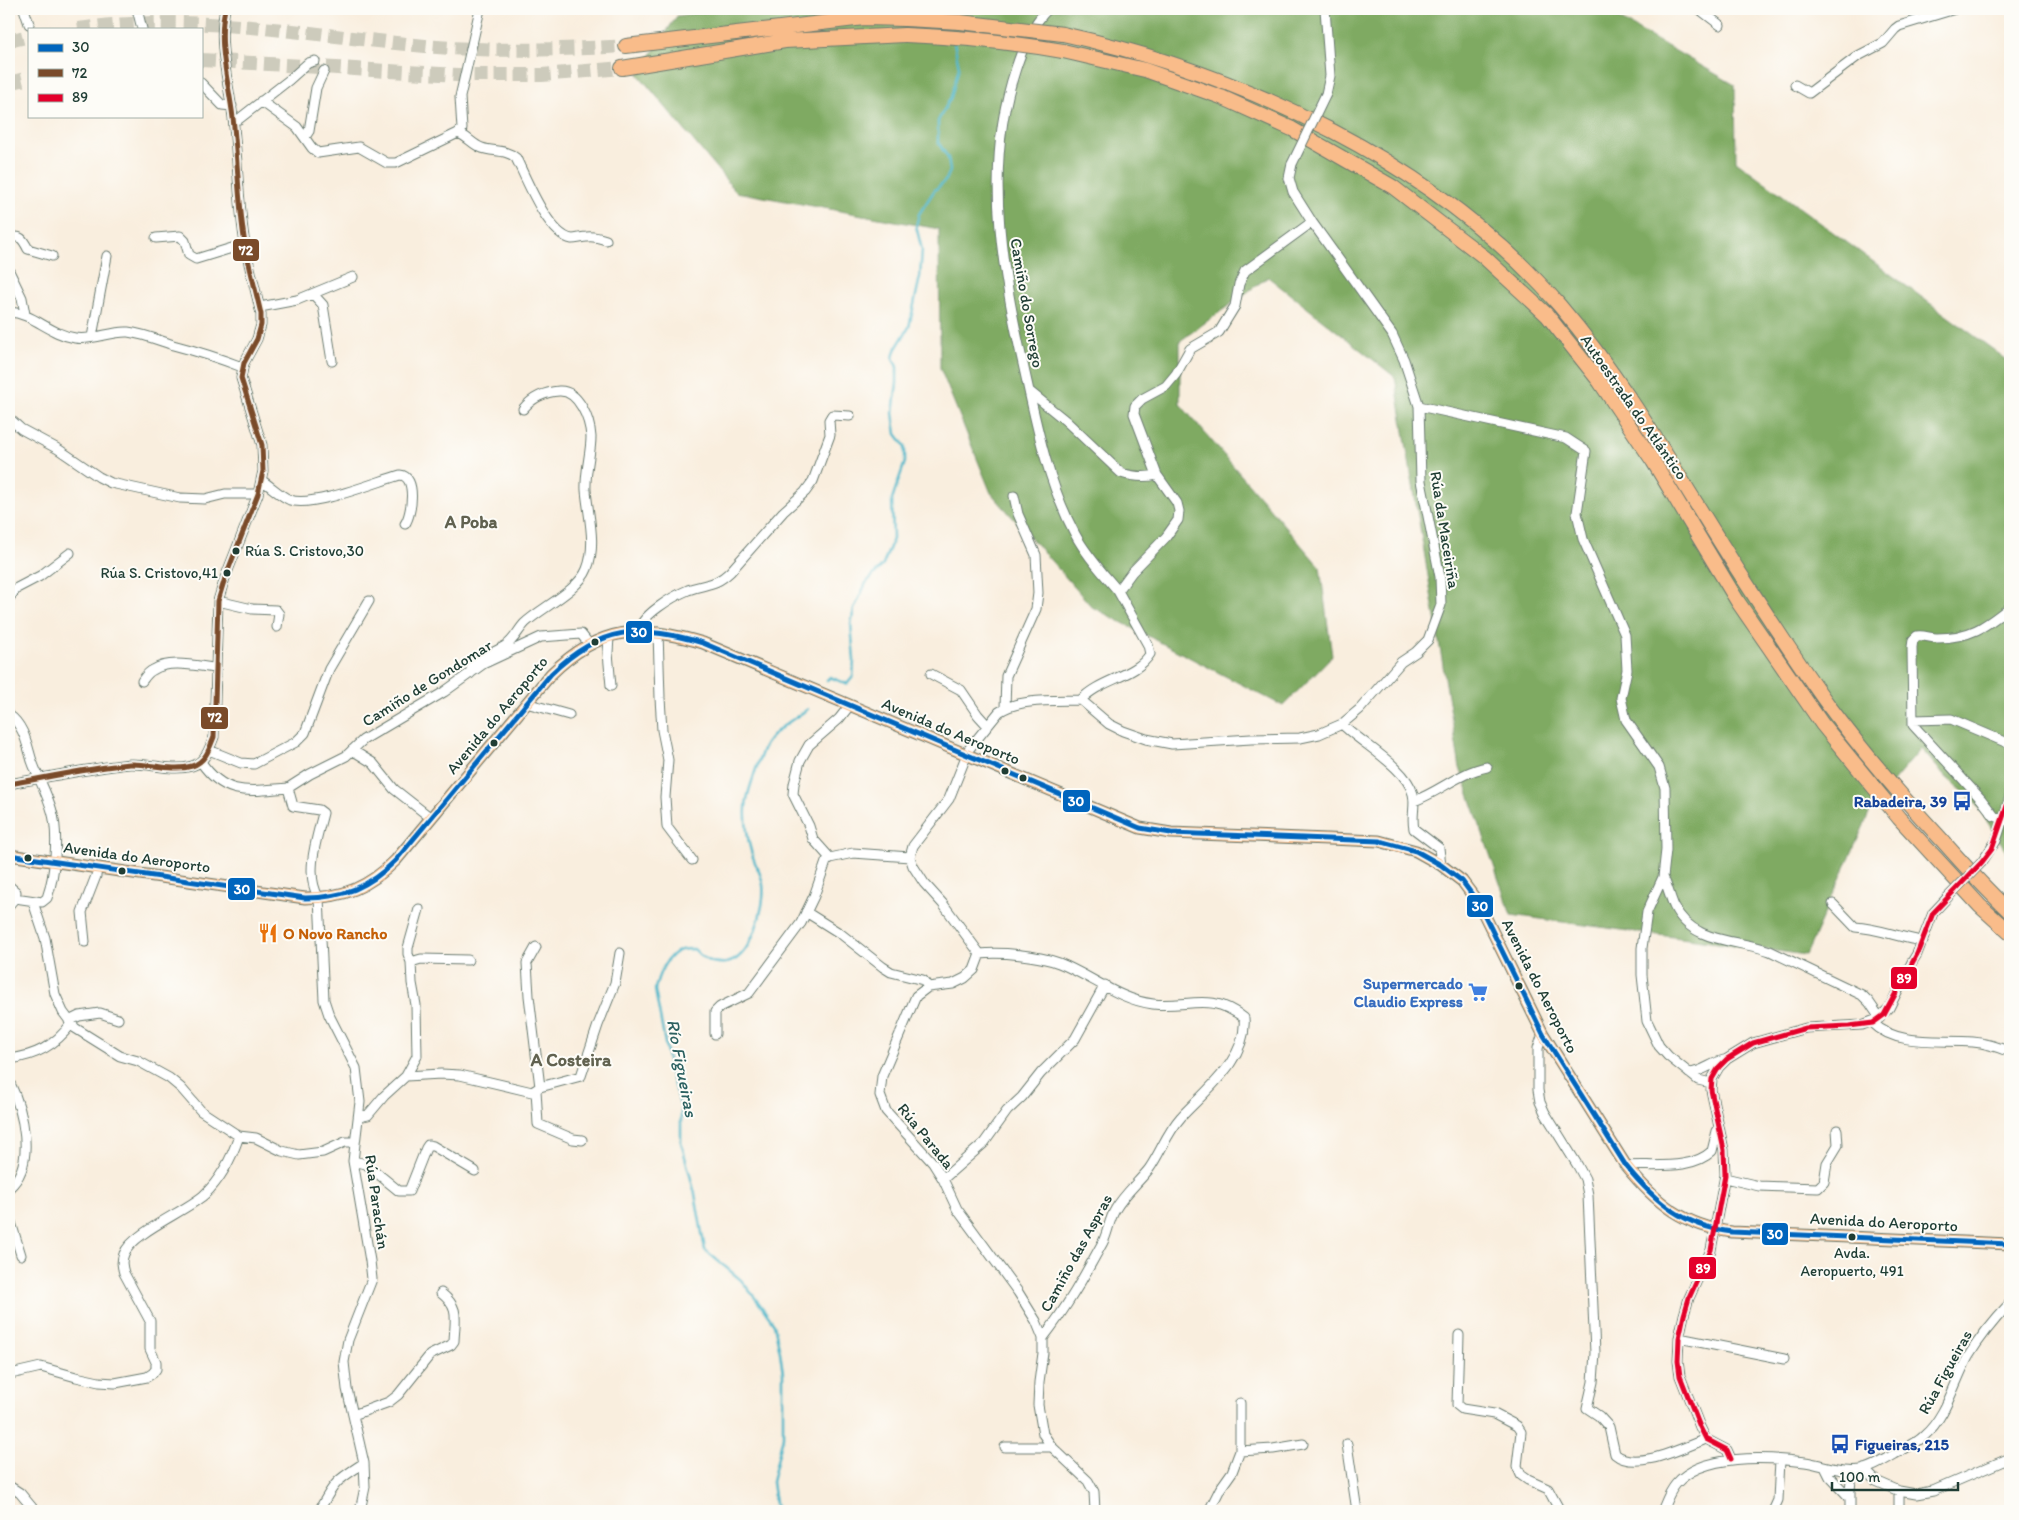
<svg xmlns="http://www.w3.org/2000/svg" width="2019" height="1520" font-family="Itim,sans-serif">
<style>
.forest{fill:#7faa62;stroke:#4f744b}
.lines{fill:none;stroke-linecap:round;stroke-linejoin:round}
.stream{stroke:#4bb6c9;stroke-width:2.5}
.highway-tunnel{stroke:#cdcbbc;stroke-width:14;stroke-dasharray:14 7;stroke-linecap:butt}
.minor-casing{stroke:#6b7b70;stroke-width:11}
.major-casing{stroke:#6b7b70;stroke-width:13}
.highway-casing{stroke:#6b7b70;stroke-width:16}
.minor{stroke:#fff;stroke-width:9}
.major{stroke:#f9bc8a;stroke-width:11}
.highway{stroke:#f9bc8a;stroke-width:14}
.minor-bridge-casing{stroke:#6b7b70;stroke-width:11;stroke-linecap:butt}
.highway-bridge-casing{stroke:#6b7b70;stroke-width:16;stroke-linecap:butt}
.minor-bridge{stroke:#fff;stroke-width:9}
.highway-bridge{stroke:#f9bc8a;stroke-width:14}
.bus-1-casing{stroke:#fdfcf7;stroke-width:9}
.bus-2-casing{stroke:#fdfcf7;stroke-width:9}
.bus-3-casing{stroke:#fdfcf7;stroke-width:9}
.bus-1{stroke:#0065bd;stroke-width:5}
.bus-2{stroke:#7a4b2a;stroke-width:5}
.bus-3{stroke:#e4002b;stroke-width:5}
.bus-dot{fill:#1f3d34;stroke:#fdfcf7;stroke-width:2}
.labels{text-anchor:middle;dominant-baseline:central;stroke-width:4;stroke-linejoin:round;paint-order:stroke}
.bus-label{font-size:15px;fill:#1f3d34;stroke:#fdfcf7;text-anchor:start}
.street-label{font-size:16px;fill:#1f3d34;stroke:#fdfcf7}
.transit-label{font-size:16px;font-weight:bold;fill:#164399;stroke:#fdfcf7;text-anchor:end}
.food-label{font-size:16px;font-weight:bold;fill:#c56008;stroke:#fdfcf7;text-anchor:start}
.shop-label{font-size:16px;font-weight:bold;fill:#366cbe;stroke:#fdfcf7;text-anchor:end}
.neighbourhood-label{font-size:18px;font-weight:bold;fill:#616250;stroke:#fdfcf7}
.water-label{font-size:18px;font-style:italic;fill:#2c6161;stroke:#fdfcf7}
.line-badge{stroke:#fdfcf7;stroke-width:2}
.badge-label{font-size:14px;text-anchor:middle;font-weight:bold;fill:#fff}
</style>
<rect width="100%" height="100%" fill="#fdfcf7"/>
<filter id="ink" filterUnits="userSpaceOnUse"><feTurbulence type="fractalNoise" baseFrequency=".02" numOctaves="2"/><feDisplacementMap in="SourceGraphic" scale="10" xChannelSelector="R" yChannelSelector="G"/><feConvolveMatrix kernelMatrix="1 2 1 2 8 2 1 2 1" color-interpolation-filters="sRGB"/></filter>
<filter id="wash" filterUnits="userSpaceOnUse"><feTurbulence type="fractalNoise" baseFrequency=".0096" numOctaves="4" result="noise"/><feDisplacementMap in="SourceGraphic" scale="20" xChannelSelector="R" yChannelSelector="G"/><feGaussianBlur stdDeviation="1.12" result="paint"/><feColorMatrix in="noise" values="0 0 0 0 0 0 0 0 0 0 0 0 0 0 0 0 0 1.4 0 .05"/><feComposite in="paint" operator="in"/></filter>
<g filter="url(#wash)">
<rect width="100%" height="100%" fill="#f9eede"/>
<path class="forest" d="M726 9H1602L1735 85 1736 161 2010 362V857L1974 801 1946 777 1921 749 1873 805 1806 955 1511 915 1460 768 1395 377 1268 277 1180 341V404L1320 567 1332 656 1283 706 1092 607 991 493 940 368 939 229 736 192 638 74 677 16Z"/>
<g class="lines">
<path class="stream" d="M951 17 952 9
M827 680 830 677 847 684 853 677 854 660 851 624 854 609 866 583 883 565 893 539 892 499 905 462V446L896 434 893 413 897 383V367L893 358 895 350 909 327 920 277 922 250 916 226 919 214 934 191 946 180 950 171 948 158 938 142V121L951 97 959 67 954 42
M776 1511 772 1482 783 1436V1373L780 1352 774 1324 759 1303 741 1280 705 1250 695 1194 681 1142V1108L671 1075 655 990C657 977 667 953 681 950 685 949 690 949 694 949 704 960 711 964 726 963 751 960 766 906 763 885 762 875 756 867 753 857 748 844 745 822 746 808 746 797 751 785 754 775 757 766 760 757 763 749 772 731 792 720 808 709"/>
</g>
</g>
<g filter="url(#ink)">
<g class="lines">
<path class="highway-tunnel" d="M78 29C194 12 309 35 425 46 492 52 559 50 626 46
M9 41 29 36
M201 60 457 75H542L622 68
M9 83 29 78"/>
<defs>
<path id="minor" d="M24 9 29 24
M137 9 142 29
M1048 9C1032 24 1023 47 1016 68 981 171 1004 280 1027 382 1038 433 1050 487 1075 534 1086 555 1103 573 1118 591
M1325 9 1330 76 1326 94
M1699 9 1720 25
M201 83 222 105 232 106
M1795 85 1809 93 1858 56 1883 43 1895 29 1899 26 1955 9
M261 101 297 127 312 148 318 153 359 147 387 163H396L458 133 462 129 460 97 480 9
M233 120 239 119 289 80 308 63 315 61
M458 133C467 136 473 145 482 148 493 152 506 149 516 158 526 178 548 235 572 239 577 239 582 237 587 237 593 236 600 238 606 240
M305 137 309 131 316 88 324 71
M156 238 180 236 185 241 189 255 196 259 245 244
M9 239C20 234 23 239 28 249L52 256
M9 271 22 298 25 314
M313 294 323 305 332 361
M260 307 297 300 353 277
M9 312C33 313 49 334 75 338 93 341 111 331 128 332 144 334 158 340 173 345 196 351 219 358 242 367
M92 337 107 256
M1029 391 1066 421 1121 473C1134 477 1144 478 1157 475
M1419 406 1566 438 1586 451 1577 513 1583 539 1625 635 1627 670 1621 698 1626 720 1659 767 1665 788 1666 850 1663 877 1647 912 1642 948V975L1647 1021 1659 1046 1668 1056 1698 1080 1711 1083
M9 418 21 429 58 449 99 477 111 483 180 498 205 499 225 494H258
M261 480C271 486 280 496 290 500 312 508 376 482 400 475 417 476 412 514 405 524
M9 598 17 588 40 576 70 553
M218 601 252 609 276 610 279 614 277 627
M2010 607C1985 627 1970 638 1937 638 1930 638 1924 635 1917 636L1913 640 1912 647 1913 725 1981 799 1994 816 2010 821
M639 632C639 616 674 596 688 590 706 583 714 587 730 572L783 512 805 492 813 481 830 435 829 420 832 415 850 416
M658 632 660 698 662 730 668 760 665 797 667 827 692 860
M609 637 608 653 611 686
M470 674 472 664C483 656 494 653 505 646 514 641 518 630 525 623 541 608 579 590 587 569 597 544 588 515 586 490 585 471 591 454 591 437 590 420 579 390 559 391 545 392 532 398 523 409
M931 674 961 690 978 715 988 726
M142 681C145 677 148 672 153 670 169 659 197 666 215 668
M1081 700C1100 679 1136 677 1150 654L1148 645 1118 591 1132 572 1166 537 1178 520 1179 511 1177 503 1157 475 1134 414 1135 406 1142 399 1166 386 1176 374 1190 349 1219 332 1235 306 1239 284 1245 271 1312 222
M526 703 569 715
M1005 708 1006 676 1036 609 1038 593 1036 555 1018 514 1014 496
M9 715C24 725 27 745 32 761 38 778 47 793 52 811 59 834 55 875 47 898L42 902 15 898 9 905
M1913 720 1951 719 2010 744
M1342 724C1361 743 1407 768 1413 794 1416 805 1411 816 1414 829L1439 848 1441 865
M209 750 241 763 254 764 296 742 305 733 329 669 369 601
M352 750 373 763 394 789 431 818
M201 762C226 798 250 791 288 788L293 806 319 810 323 813C317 838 304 875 319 898L324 1000 329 1015 356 1068 360 1102 353 1161 370 1261 372 1279 348 1340 344 1362 347 1389 364 1463 365 1487 360 1511
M9 784C49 777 90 768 130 764 150 763 172 772 192 766 205 762 209 750 214 737L218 601 225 578 258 494 263 471 262 445 241 378 244 363 257 339 261 325V314C256 291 249 267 245 244 238 202 238 160 233 118 229 82 217 45 225 9
M288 788 310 774 346 756 363 740 444 692 483 664 541 637 581 634 589 644
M1414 801C1439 792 1460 772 1487 767
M830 858 813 839 809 826 793 794 794 784 800 761 809 745 839 719 850 705
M1982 862 1996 841 2010 797
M1663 877C1668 887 1670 897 1674 906 1692 944 1737 939 1770 951L1862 995 1869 1002 1880 1018
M9 886 16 892 15 898
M33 902 45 938 55 994 63 1012 75 1028 120 1056 138 1061 169 1078 181 1088 201 1111 239 1136 256 1138 282 1151 299 1155 323 1152 345 1142H354
M1833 904 1855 927C1878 928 1900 938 1923 941
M806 912 841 934 883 967 891 972 923 980 928 987
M85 942 82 912 96 876 97 868
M536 947 527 963 529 996 540 1087
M980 954C1002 952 1037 955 1059 963 1090 975 1119 1000 1153 1004 1189 1008 1210 991 1244 1018 1248 1059 1205 1091 1181 1117 1166 1134 1161 1152 1149 1169 1138 1183 1124 1194 1115 1210 1109 1220 1108 1232 1103 1242 1085 1275 1066 1309 1043 1338
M411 962 408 954V948L419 909
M69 1021 79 1016 100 1013 118 1019
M1873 1023C1897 1047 1941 1039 1973 1042 1986 1043 1998 1047 2010 1052
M715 1034V1012L720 1007 749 993 801 923 814 896 826 862 830 858 853 853 910 857
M1543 1034 1538 1048V1090L1540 1102 1545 1113 1578 1166 1585 1179 1588 1195 1595 1353 1593 1382 1587 1408 1599 1416 1609 1427 1615 1454C1636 1472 1684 1447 1706 1439
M9 1059C35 1056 55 1046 71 1024
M1689 1073C1703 1072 1711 1063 1724 1060
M406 1076 417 1056 416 1005 412 983 411 962 421 959 468 960
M9 1081C23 1110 37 1164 9 1188
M536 1090 538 1124 573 1139 582 1140
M359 1117 368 1115 384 1096 406 1076 441 1074 460 1075 532 1092 540 1087 581 1076 598 1025 615 983 620 953
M353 1161 366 1164 399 1191H409L426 1148 428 1145 433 1146 475 1171
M1626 1166C1653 1164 1691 1171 1712 1151L1717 1131
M1725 1178 1759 1186 1818 1188 1824 1182 1827 1163 1838 1145 1837 1130
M943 1179 984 1143 1007 1111 1022 1097 1041 1073 1075 1039 1105 985
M9 1216 21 1255
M1459 1335 1457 1405 1462 1409 1494 1414 1517 1426 1521 1432 1517 1466 1521 1475 1528 1480 1548 1489 1560 1511
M1679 1338 1784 1359
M15 1373 41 1367 76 1377 99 1382 115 1383 147 1377 153 1373 156 1369V1362L150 1349V1321L124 1273C122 1266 121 1261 124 1254 132 1233 186 1211 204 1195 220 1180 232 1157 239 1136
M353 1415 389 1402 398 1395 430 1355 451 1345 454 1341C455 1318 460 1308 441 1293
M1347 1444 1357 1511
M1005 1447H1052
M1240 1451 1273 1449 1303 1444
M1731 1459 1727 1450 1706 1439 1700 1427 1680 1376 1678 1361 1679 1338 1684 1315 1689 1298 1711 1250 1725 1175 1724 1150 1711 1090 1712 1079 1719 1067 1727 1059 1753 1043 1806 1028 1862 1025 1878 1019 1889 1008 1912 962 1917 954 1933 913 1947 898
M1825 1467 1830 1477 1850 1498
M1864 1469 1876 1481 1899 1491 1916 1494 1933 1491 2010 1458
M9 1486 20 1493 35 1511
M319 1511C334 1482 337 1480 364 1463
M1095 1511 1094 1492 1088 1481 1052 1447 1043 1434 1038 1405 1039 1382 1043 1353V1338L1036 1321 1018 1292 957 1209 943 1179 933 1163 886 1111 880 1095 882 1076 916 996 928 987 953 984 965 978 974 970 980 954 943 904 924 883 913 866 910 857 913 846 949 799 969 749 999 712C1018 698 1058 701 1081 700L1109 724 1123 731 1146 739 1172 744 1251 739 1300 738 1319 734 1342 724 1360 709 1401 662 1416 652 1428 640 1441 605 1440 577 1421 481 1419 406 1404 360 1392 334 1312 222 1293 192 1289 178 1292 164
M1209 1511 1220 1489 1232 1472 1240 1451V1403
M1662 1511C1666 1502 1669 1492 1676 1484 1702 1453 1768 1457 1805 1462 1825 1465 1845 1474 1865 1469 1876 1466 1886 1459 1895 1454 1905 1448 1916 1444 1924 1436 1947 1416 1954 1382 1968 1357 1980 1337 1994 1320 2010 1303
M1773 1511 1778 1500 1780 1460
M1850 1511V1490L1852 1471
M1899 1511V1491"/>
<path id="major" d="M9 855 305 898C344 898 369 887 396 860L551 674C600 626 640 624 703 643L1140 828 1171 833 1379 841 1416 851 1441 865 1462 881 1479 904 1543 1034 1626 1166C1656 1203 1684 1226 1732 1232L2010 1244"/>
<path id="highway" d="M1063 34C1244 74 1437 163 1560 306 1636 395 1690 498 1754 595 1778 632 1803 670 1829 706 1863 752 1902 797 1941 839 1963 864 1986 889 2010 912
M626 46 864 18 905 19
M1063 51 1145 70 1221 97 1292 129 1393 187 1484 257 1547 315 1600 382 1653 461 1738 602 1822 724 1899 818 1980 906 2010 933
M622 68 785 41 905 35"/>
</defs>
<use href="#minor" class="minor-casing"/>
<use href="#major" class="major-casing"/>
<use href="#highway" class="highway-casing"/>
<use href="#minor" class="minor"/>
<use href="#major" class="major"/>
<use href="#highway" class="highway"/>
<defs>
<path id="minor-bridge" d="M1292 164 1326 94
M1947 898 1982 862"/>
<path id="highway-bridge" d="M905 19 960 22 1063 34
M905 35C958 37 1010 42 1063 51"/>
</defs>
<use href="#minor-bridge" class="minor-bridge-casing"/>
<use href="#highway-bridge" class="highway-bridge-casing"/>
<use href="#minor-bridge" class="minor-bridge"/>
<use href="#highway-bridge" class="highway-bridge"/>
<defs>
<path id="bus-1" d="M9 855 305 898C344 898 369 887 396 860L551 674C600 626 640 624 703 643L1140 828 1171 833 1379 841 1416 851 1441 865 1462 881 1479 904 1543 1034 1626 1166C1656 1203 1684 1226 1732 1232L2010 1244"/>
<path id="bus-2" d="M9 784C49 777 90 768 130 764 150 763 172 772 192 766 205 762 209 750 214 737L218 601 225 578 258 494 263 471 262 445 241 378 244 363 257 339 261 325V314C256 291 249 267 245 244 238 202 238 160 233 118 229 82 217 45 225 9"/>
<path id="bus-3" d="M1731 1459 1727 1450 1706 1439 1700 1427 1680 1376 1678 1361 1679 1338 1684 1315 1689 1298 1711 1250 1725 1175 1724 1150 1711 1090 1712 1079 1719 1067 1727 1059 1753 1043 1806 1028 1849 1026 1873 1023 1884 1015 1917 954 1933 913 1982 862 1992 849 2010 797"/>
</defs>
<use href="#bus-1" class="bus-1-casing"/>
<use href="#bus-2" class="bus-2-casing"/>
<use href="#bus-3" class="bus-3-casing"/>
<use href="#bus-1" class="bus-1"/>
<use href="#bus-2" class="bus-2"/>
<use href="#bus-3" class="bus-3"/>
</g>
</g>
<defs>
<symbol id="bus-bare" viewBox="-9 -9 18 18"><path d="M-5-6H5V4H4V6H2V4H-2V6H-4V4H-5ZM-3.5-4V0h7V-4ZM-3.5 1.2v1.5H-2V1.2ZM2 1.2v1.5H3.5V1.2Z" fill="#1a4fb4" stroke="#fdfcf7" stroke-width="2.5" paint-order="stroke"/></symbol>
<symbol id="restaurant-bare" viewBox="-9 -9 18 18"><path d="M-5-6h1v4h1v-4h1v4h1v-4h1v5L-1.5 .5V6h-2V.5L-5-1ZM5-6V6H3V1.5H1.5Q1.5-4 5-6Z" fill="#e8710a" stroke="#fdfcf7" stroke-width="2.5" paint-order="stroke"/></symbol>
<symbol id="supermarket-bare" viewBox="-9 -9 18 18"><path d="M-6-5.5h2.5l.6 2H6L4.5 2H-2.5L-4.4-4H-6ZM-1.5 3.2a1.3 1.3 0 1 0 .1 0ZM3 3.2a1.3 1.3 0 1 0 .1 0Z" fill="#3f7fe0" stroke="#fdfcf7" stroke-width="2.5" paint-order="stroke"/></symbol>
</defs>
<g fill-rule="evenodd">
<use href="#bus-bare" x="1948" y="787" width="28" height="28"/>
<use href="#restaurant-bare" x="254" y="919" width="28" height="28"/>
<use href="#supermarket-bare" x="1464" y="978" width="28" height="28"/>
<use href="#bus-bare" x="1826" y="1430" width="28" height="28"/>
</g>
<g class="bus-dot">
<circle cx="236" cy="551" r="4.5"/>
<circle cx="227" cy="573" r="4.5"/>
<circle cx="595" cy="642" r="4.5"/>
<circle cx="494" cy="743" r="4.5"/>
<circle cx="1005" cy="771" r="4.5"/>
<circle cx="1023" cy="778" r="4.5"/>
<circle cx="28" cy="858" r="4.5"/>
<circle cx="122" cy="871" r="4.5"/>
<circle cx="1519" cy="986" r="4.5"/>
<circle cx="1852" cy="1237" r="4.5"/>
</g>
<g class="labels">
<g class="bus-label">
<text x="245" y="551">Rúa S. Cristovo,30</text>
<text x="218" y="573" text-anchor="end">Rúa S. Cristovo,41</text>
<text x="1852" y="1253" text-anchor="middle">Avda.<tspan x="1852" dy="18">Aeropuerto, 491</tspan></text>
</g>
<g class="street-label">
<text transform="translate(1027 303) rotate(80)">Camiño do Sorrego</text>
<text transform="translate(1634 407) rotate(55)">Autoestrada do Atlántico</text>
<text transform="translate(1445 530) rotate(81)">Rúa da Maceiriña</text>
<text transform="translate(427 683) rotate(-32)">Camiño de Gondomar</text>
<text transform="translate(497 715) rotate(-50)">Avenida do Aeroporto</text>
<text transform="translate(951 731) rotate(23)">Avenida do Aeroporto</text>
<text transform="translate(137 857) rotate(8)">Avenida do Aeroporto</text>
<text transform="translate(1540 986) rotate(63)">Avenida do Aeroporto</text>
<text transform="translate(926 1136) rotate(51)">Rúa Parada</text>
<text transform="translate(377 1202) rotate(82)">Rúa Parachán</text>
<text transform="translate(1884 1222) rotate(3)">Avenida do Aeroporto</text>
<text transform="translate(1076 1253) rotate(-61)">Camiño das Aspras</text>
<text transform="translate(1945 1372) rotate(-61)">Rúa Figueiras</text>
</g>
<g class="transit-label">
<text x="1947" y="801">Rabadeira, 39</text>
<text x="1855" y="1444" text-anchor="start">Figueiras, 215</text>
</g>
<g class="food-label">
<text x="283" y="933">O Novo Rancho</text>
</g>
<g class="shop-label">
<text x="1463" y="983">Supermercado<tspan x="1463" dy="18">Claudio Express</tspan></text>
</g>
<g class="neighbourhood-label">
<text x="471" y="522">A Poba</text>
<text x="571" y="1060">A Costeira</text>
</g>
<g class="water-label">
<text transform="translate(682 1068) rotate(79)">Río Figueiras</text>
</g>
</g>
<g class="line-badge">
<rect x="232" y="238" width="28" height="24" rx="5" fill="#7a4b2a"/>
<rect x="625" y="620" width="28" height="24" rx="5" fill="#0065bd"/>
<rect x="200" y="706" width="29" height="24" rx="5" fill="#7a4b2a"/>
<rect x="1062" y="789" width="29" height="24" rx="5" fill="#0065bd"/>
<rect x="227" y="877" width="29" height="24" rx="5" fill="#0065bd"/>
<rect x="1466" y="894" width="28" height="24" rx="5" fill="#0065bd"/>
<rect x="1890" y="966" width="28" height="24" rx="5" fill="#e4002b"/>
<rect x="1761" y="1222" width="28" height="24" rx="5" fill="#0065bd"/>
<rect x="1688" y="1256" width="29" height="24" rx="5" fill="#e4002b"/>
</g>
<g class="badge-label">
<text x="246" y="255">72</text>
<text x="639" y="637">30</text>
<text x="215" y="722">72</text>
<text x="1076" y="806">30</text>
<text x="242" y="894">30</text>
<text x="1480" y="911">30</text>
<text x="1904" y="983">89</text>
<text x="1775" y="1239">30</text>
<text x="1703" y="1273">89</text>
</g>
<rect width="2019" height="1520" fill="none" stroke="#fdfcf7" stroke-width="30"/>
<rect x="28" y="28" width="175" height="90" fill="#fdfcf7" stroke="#a4b0a9"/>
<rect x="38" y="44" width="25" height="8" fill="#0065bd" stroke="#a4b0a9"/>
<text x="72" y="52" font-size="15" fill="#1f3d34">30</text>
<rect x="38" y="69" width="25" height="8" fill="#7a4b2a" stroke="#a4b0a9"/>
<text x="72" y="78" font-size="15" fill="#1f3d34">72</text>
<rect x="38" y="94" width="25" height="8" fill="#e4002b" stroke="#a4b0a9"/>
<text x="72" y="102" font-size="15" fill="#1f3d34">89</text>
<path d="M1832 1482v8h126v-8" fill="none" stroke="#1f3d34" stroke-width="2.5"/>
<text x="1839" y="1482" font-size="15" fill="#1f3d34" stroke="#fdfcf7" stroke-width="4" paint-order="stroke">100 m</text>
</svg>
